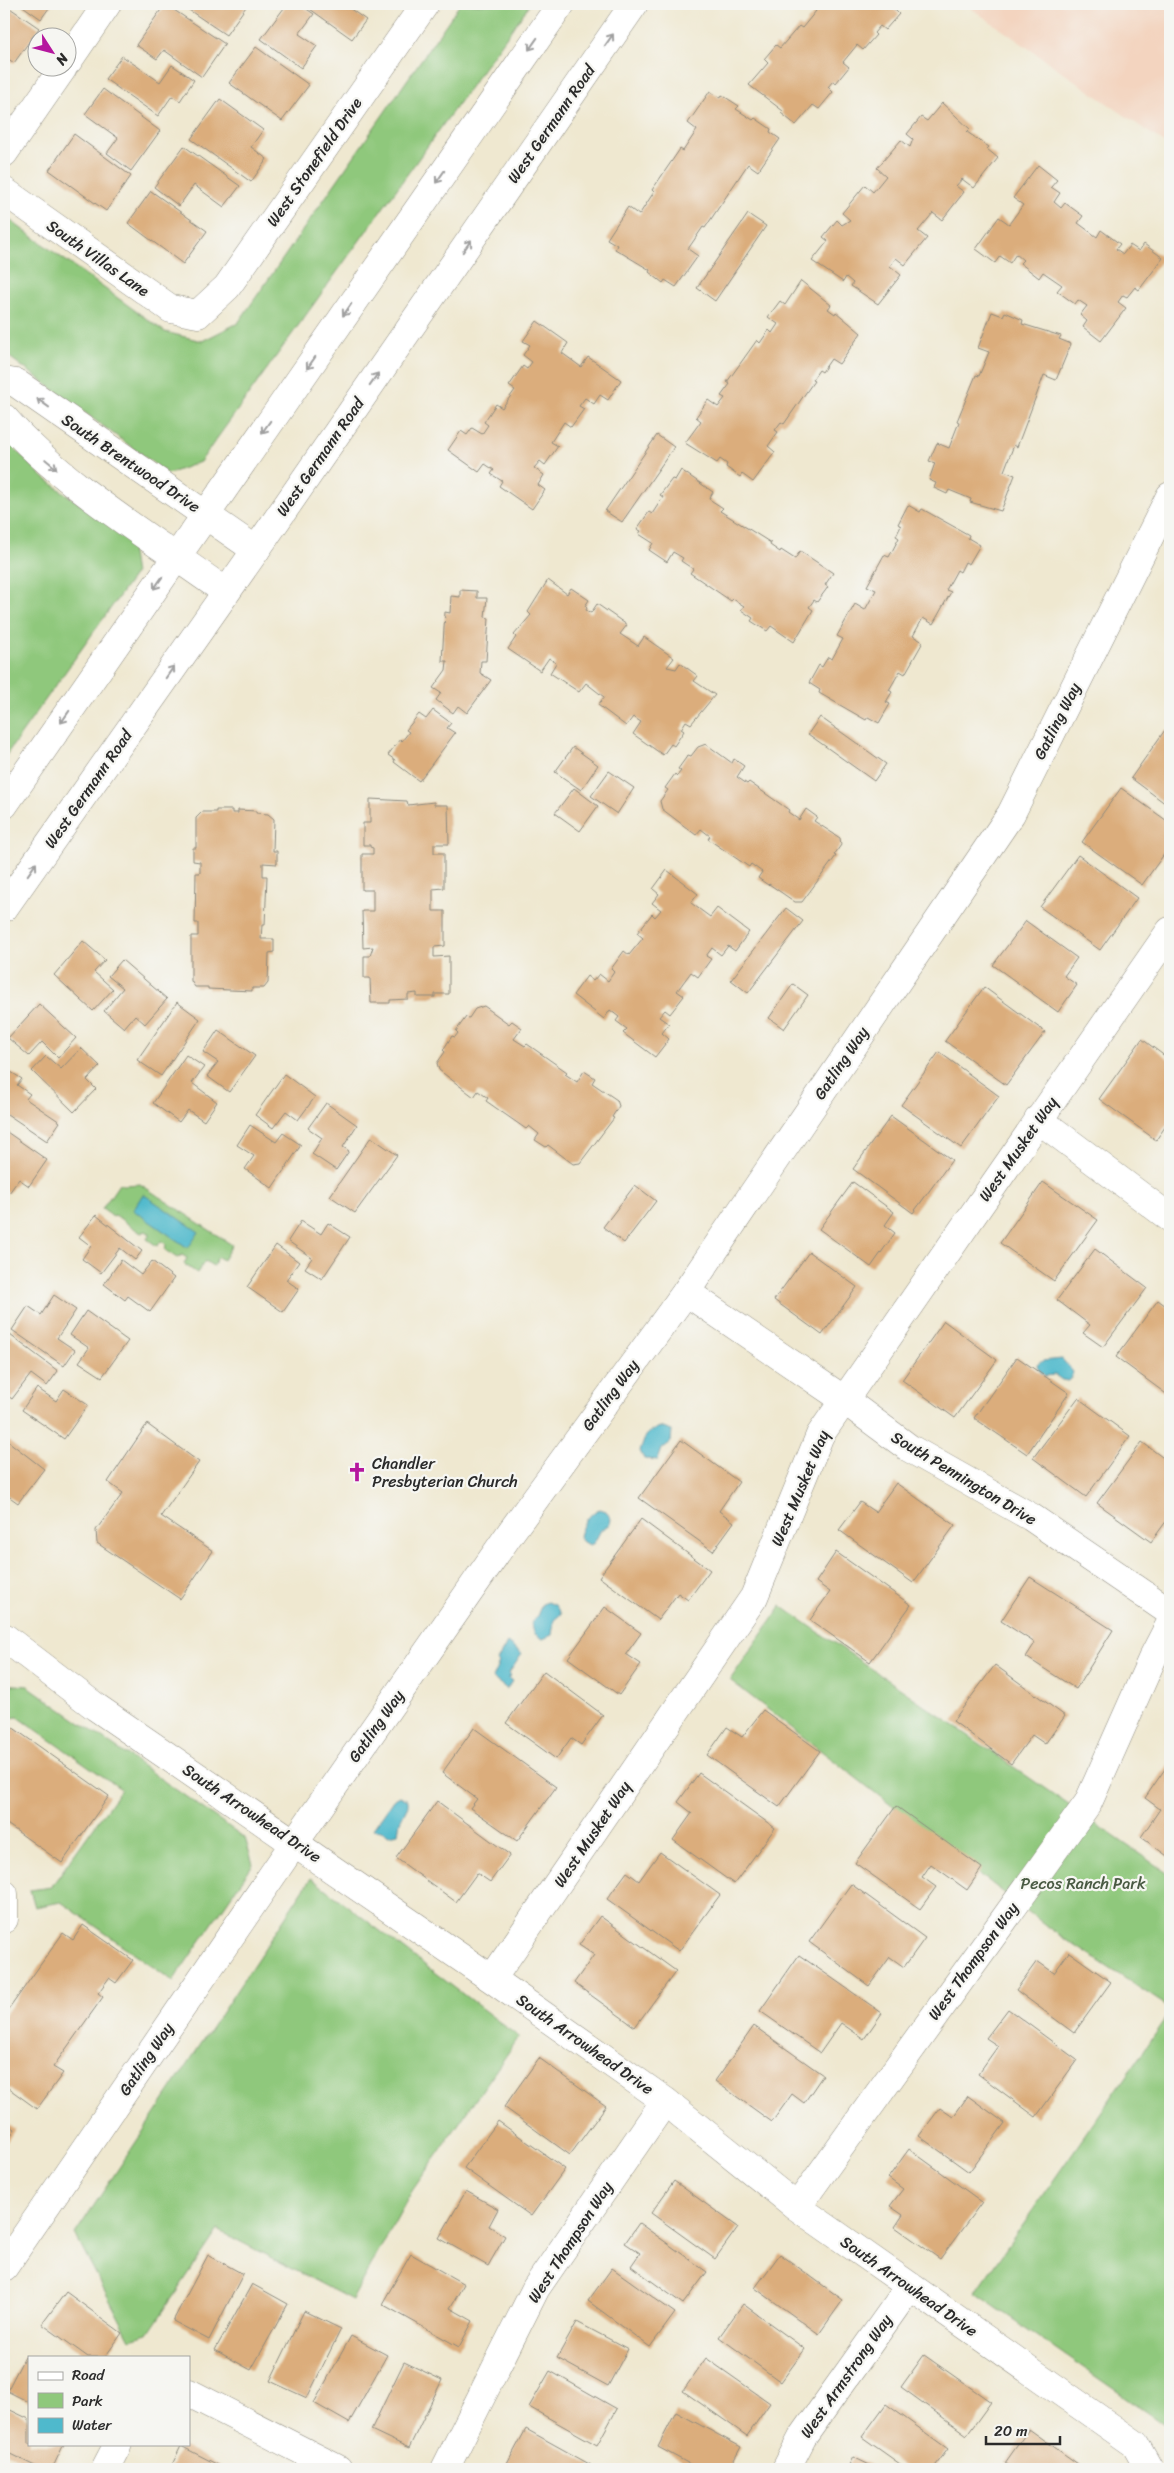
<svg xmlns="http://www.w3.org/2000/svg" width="1174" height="2473" font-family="Sriracha,sans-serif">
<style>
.built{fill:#f3d4bf}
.green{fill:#8fc87b;stroke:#5d7a53}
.water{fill:#4fb9cc;stroke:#3d727c}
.building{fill:#dbad7c}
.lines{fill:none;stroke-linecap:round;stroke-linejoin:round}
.street-casing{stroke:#8d8a7e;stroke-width:29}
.secondary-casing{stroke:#8d8a7e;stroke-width:29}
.street{stroke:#fff;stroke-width:28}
.secondary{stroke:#fff;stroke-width:28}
.oneway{stroke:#a0a0a0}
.labels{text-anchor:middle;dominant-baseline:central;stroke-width:4.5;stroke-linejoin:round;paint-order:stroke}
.street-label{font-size:16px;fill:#2b2b2b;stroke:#f6f6f2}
.poi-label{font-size:16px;fill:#2b2b2b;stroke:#f6f6f2;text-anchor:start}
.park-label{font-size:16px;fill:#495a43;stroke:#f6f6f2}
</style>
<rect width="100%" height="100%" fill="#f6f6f2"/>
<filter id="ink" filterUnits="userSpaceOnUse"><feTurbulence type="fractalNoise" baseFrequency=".02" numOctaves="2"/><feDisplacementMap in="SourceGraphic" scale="10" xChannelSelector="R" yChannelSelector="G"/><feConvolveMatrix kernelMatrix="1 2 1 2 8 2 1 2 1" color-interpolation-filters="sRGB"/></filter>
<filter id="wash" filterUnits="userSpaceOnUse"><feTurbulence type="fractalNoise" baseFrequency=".0096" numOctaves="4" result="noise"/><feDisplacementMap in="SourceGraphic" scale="20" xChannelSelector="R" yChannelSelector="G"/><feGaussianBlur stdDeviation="1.12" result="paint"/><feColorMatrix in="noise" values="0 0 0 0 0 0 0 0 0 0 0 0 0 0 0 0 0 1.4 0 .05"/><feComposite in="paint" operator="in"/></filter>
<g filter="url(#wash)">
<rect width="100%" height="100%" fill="#efe8d0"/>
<path class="built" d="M965 4H1170V147Z"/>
<path class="green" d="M460 4H530L200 462 168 474 4 353V218L8 219 165 332 202 341 238 323Z
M4 438 44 478 130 540 135 574 4 758Z
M119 1184 124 1185 140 1184 232 1245 223 1260 218 1257 213 1266 205 1261 197 1273 184 1264 187 1258 182 1255 177 1258 165 1250 166 1244 161 1241 157 1246 147 1239 150 1234 146 1231 141 1233 115 1215 113 1217 102 1209Z
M781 1606 1170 1875V2008L1053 1931 730 1680Z
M4 1684 28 1686 245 1838 253 1864 173 1981 61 1902 35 1907 30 1890 51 1887 121 1789 18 1717 4 1719Z
M311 1878 519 2037 412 2191 352 2300 218 2230 148 2334 130 2339 75 2234Z
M1170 2013V2428L975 2293Z"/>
<path class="water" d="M143 1194 199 1232 188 1248 133 1210Z
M1062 1359 1073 1372 1071 1378 1068 1381 1062 1380 1055 1375 1045 1376 1038 1369 1037 1365 1042 1361Z
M660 1427 672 1431 671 1442 662 1449 658 1460 644 1459 640 1451C646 1437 643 1434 660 1427Z
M600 1509 606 1511 611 1519 610 1524 601 1530 594 1543 590 1545 583 1542 579 1537C580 1527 591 1511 600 1509Z
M548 1602 555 1605 561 1614 554 1620 552 1635 543 1639 535 1634 531 1624 537 1616 542 1604Z
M507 1643 522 1654 509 1673 511 1675 508 1678 512 1681 507 1689 492 1678 499 1663 497 1661Z
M400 1796 408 1800V1805L400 1821 398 1833 389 1835 381 1830 373 1829 393 1800Z"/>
<g id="blocks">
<path class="building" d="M4 4 39 28 14 63 4 56Z
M20 4H52L41 19Z
M165 4 225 44 202 77 164 50 157 59 136 45Z
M180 4H248L226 35Z
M287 4H299L314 14 299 34 317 46 301 68 261 39Z
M303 4H352L349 8 366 20 352 39Z
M817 4H899L894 9 899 14 885 30 880 26 874 33 876 35 863 50 857 45 843 62 849 67 836 83 833 81 828 87 833 92 819 109 813 105 796 125 781 113 783 111 749 85 768 63 764 59 776 45 780 48 799 26 802 28 816 11 813 8Z
M256 47 309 85 282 121 229 83Z
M122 56 160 82 172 65 194 80 180 101 172 96 158 116 105 79Z
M103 89 160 131 131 171 107 153 118 138 85 114Z
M710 91 720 98 722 95 739 106 736 109 753 120 755 118 771 129 770 132 780 139 758 171 748 164 705 228 703 227 688 249 698 256 676 287 665 280 663 283 649 272 650 270 615 249 617 245 607 239 628 207 639 215 654 192 652 190 680 149 683 151 697 130 688 123Z
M220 99 263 130 251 147 267 159 251 182 191 139Z
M942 103 970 129 967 132 989 147 987 149 998 158 974 188 962 179 956 186 964 192 942 220 933 213 918 231 927 238 905 265 896 258 890 266 901 275 878 304 851 286 853 283 846 277 843 282 812 261 828 241 823 237 837 220 842 225 850 220 842 213 865 185 873 192 886 176 877 168 901 140 910 147 913 139 907 134 921 117 927 121Z
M74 134 131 176 106 211 49 170Z
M184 146 240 186 224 207 194 185 179 206 154 187Z
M1038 165 1057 180 1051 187 1060 193 1054 202 1061 208 1065 203 1083 216 1078 223 1097 237 1101 230 1120 244 1116 249 1123 254 1130 245 1139 251 1144 244 1163 258 1139 290 1135 287 1127 297 1123 295 1118 302 1126 308 1101 341 1083 327 1087 321 1080 315 1087 306 1078 300 1075 304 1057 291 1062 285 1043 272 1039 278 1020 263 1023 260 1016 254 1010 263 1000 256 995 263 976 249 999 217 1009 224 1023 205 1013 198Z
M151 191 207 231 183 264 128 223Z
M748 214 766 226 715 301 697 288Z
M801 281 831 305 828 309 835 314 836 312 861 333 839 364 831 359 822 372 819 370 812 380 814 381 784 424 781 422 775 430 778 432 768 446 775 452 753 482 742 474 740 477 726 467 727 464 720 459 717 463 685 443 701 421 696 417 708 400 718 407 725 398 721 396 730 384 727 382 757 340 760 343 769 330 772 333 778 324 768 317 780 301 785 305Z
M992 312 1003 316 1005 312 1023 320 1022 324 1061 336 1059 339 1071 344 1056 380 1044 375 1017 447 1014 445 1004 471 1015 475 1001 511 970 502 971 499 949 490 947 494 934 488 936 483 929 480 935 463 929 461 937 443 949 448 959 422 957 421 976 375 979 376 989 352 978 348Z
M537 321 568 343 562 353 581 367 588 357 621 380 608 400 600 395 594 404 585 398 579 406 584 409 571 427 564 422 551 442 558 446 545 465 540 461 534 468 544 475 538 485 545 490 532 509 499 486 502 481 491 474 494 470 485 464 479 472 448 450 461 431 467 435 472 428 482 434 488 425 484 422 496 404 502 408 515 390 509 386 523 366 527 369 532 362 523 355 530 345 523 341Z
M657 435 674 447 622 522 605 511Z
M681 470 713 492 709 499 723 508 720 511 771 543 770 545 780 552 781 550 795 559 800 551 833 573 825 585 828 587 817 602 814 600 809 607 813 610 794 642 771 626 767 631 751 621 753 618 741 610 744 606 733 599 731 601 690 573 693 569 681 561 683 558 673 552 667 562 649 550 653 543 639 534 641 531 637 529 649 512 652 514 663 497 660 495 672 479 675 480Z
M908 505 920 512 922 509 969 535 968 538 980 545 969 564 965 562 960 572 957 570 946 590 951 592 933 624 923 618 913 636 923 642 905 674 900 671 889 690 892 692 886 702 890 704 879 723 868 717 866 720 819 693 820 690 809 683 819 665 822 667 828 657 832 659 843 639 837 636 855 604 865 610 876 590 867 586 884 555 889 557 899 538 896 536 901 526 898 524Z
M548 580 567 594 571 588 589 600 585 606 587 608 586 610 591 613 597 604 627 625 620 634 638 646 644 637 674 658 667 667 676 669 680 663 698 676 694 681 715 695 691 724 686 721 681 729 684 731 674 746 671 744 663 755 633 734 641 722 633 717 626 726 598 705 604 697 586 683 579 692 550 673 556 663 549 658 540 671 508 649 516 637 514 635 531 615 528 612Z
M460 590 477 591V598H487L485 617 489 618 486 661H481L480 673 491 680 467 713 458 706 453 713 436 700 441 693 433 688 446 670 447 661H442L445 612 450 613 451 596 460 597Z
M433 710 451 723 447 728 455 733 419 781 394 762 395 760 388 755 400 739 402 741 409 732 406 730 419 714 426 719Z
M820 717 886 764 874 781 808 734Z
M1165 730 1170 733V807L1131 778Z
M706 744 732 763 734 759 744 766 737 777 747 784 749 782 789 810 788 812 799 820 806 809 817 817 814 821 840 838 841 845 834 855 836 856 802 902H795L769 884 768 885 758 878 762 872 751 864 749 867 708 839 710 836 701 829 696 835 662 809 660 801 668 790 665 788 675 774 677 776 681 771 678 769 688 755 691 756 698 747Z
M573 747 598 765 581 790 555 772Z
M609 771 634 788 617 814 591 796Z
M574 788 598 806 580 831 555 813Z
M1121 788 1170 823V846L1142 885 1082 842Z
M370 799 407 801 408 805 434 802V805H448L449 844H434V853H444V888L433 889V911H445V946L434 947V957L449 956V994H435V997H417V993L408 994V999L390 1000V1003H371L370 978H364V956H370L373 947 363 948 362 911H373V890H362V854H373V848L370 847V845H363V823H370Z
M216 810H232V813H238V810L256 811V813L268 814 274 819 273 851H277V864L263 863V876H267L265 925H262L261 939H274V952L269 953 268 983 264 988H252V991L208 989V987H195L191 981V936H198V923H195L196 873H200V862L193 861V848H196V818L202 812H216Z
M1078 855 1137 898 1100 950 1040 907Z
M667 870 698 894 691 903 710 917 717 908 749 932 735 951 728 946 721 955 712 948 706 956 711 959 698 977 691 972 677 991 684 996 670 1014 665 1010 659 1017 669 1024 662 1033 669 1039 655 1057 623 1033 627 1029 616 1021 619 1017 610 1010 604 1019 573 995 587 976 593 981 599 974 608 981 614 972 611 969 624 951 629 955 643 938 637 933 652 914 655 917 661 910 652 903 659 894 653 889Z
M786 908 803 921 748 993 731 980Z
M1026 921 1077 958 1064 976 1077 985 1058 1012 993 965Z
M83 941 105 960 94 972 113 989 93 1011 54 975Z
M122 960 167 999 145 1024 135 1015 124 1028 104 1011 123 988 108 976Z
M793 984 808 995 784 1029 769 1018Z
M984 987 1045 1032 1006 1085 945 1041Z
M177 1002 200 1019 161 1076 137 1060Z
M39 1004 76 1038 58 1058 42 1042 29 1056 8 1038Z
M484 1006 509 1024 512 1021 522 1028 514 1039 525 1046 527 1044 567 1072 565 1074 577 1082 584 1071 595 1078 592 1083 617 1100 619 1106 612 1117 614 1118 580 1163 573 1164 548 1145 546 1147 535 1140 539 1134 529 1126 526 1129 486 1101 488 1098 478 1091 474 1097 439 1070 437 1063 445 1052 443 1050 452 1036 455 1037 458 1033 456 1031 466 1017 469 1018 475 1009Z
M218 1030 255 1056 229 1092 207 1076 218 1062 203 1052Z
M1142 1039 1170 1060V1120L1156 1140 1099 1099Z
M81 1048 100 1066 87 1080 96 1089 74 1112 32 1071 46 1056 61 1069Z
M939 1052 999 1096 961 1148 901 1105Z
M186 1055 204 1067 192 1083 217 1102 204 1121 188 1110 179 1122 153 1103Z
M11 1072 22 1079 17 1085 30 1094 26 1099 60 1122 47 1141 4 1112V1083Z
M284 1074 315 1097 298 1120 286 1111 273 1128 255 1115Z
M326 1103 357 1125 343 1147 349 1151 336 1170 312 1154 322 1138 308 1128Z
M891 1116 952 1160 913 1213 853 1169Z
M250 1125 276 1142 283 1133 301 1145 272 1188 245 1169 254 1156 237 1145Z
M4 1130 47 1160 29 1186 19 1179 9 1193 4 1190Z
M371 1137 397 1155 355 1213 330 1196Z
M853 1182 894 1212 885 1225 895 1233 871 1267 819 1229Z
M1043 1182 1098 1220 1054 1281 1000 1243Z
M635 1185 656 1201 624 1243 603 1227Z
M96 1215 142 1251 135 1260 120 1248 101 1273 82 1259 91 1246 79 1237Z
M301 1221 321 1234 328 1223 350 1237 322 1279 305 1268 312 1258 288 1241Z
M276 1245 299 1262 286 1280 299 1289 283 1312 247 1287Z
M1095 1249 1147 1288 1103 1347 1083 1333 1090 1325 1057 1300Z
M809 1252 857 1287 822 1335 774 1300Z
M121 1260 141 1275 152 1261 174 1278 150 1312 128 1296 125 1300 104 1284Z
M54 1295 76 1310 57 1338 75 1350 64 1366 12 1330 28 1306 41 1315Z
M1158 1300 1170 1309 1169 1396 1116 1357Z
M86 1311 128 1341 102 1377 79 1362 89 1348 70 1335Z
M944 1321 997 1360 955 1418 902 1380Z
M10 1335 58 1371 47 1386 31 1374 12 1399 4 1393V1343Z
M1017 1357 1069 1393 1027 1454 974 1418Z
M37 1388 56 1401 64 1389 88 1405 64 1439 22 1410Z
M1078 1398 1130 1436 1086 1497 1033 1458Z
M147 1424 199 1462 161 1516 213 1551 180 1599 97 1543 96 1530 123 1493 108 1482Z
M4 1438 44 1469 18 1503 4 1493V1480L7 1476 4 1473Z
M681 1440 739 1482 719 1511 734 1522 713 1551 639 1498Z
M1142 1442 1170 1463V1516L1151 1542 1097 1503Z
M896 1483 955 1525 913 1583 839 1530 860 1502 875 1512Z
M641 1519 710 1570 688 1600 678 1593 658 1620 599 1577Z
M836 1552 911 1605 870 1662 810 1620 830 1592 816 1582Z
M1030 1577 1113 1630 1076 1689 1026 1657 1035 1643 1001 1621Z
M605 1607 641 1633 626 1654 641 1664 619 1695 568 1658Z
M995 1665 1065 1716 1045 1744 1032 1735 1011 1764 953 1721Z
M544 1671 603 1715 581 1745 571 1738 556 1759 506 1723Z
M763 1710 820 1751 779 1807 707 1755 727 1727 742 1737Z
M5 1722 109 1796 62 1863 4 1822Z
M474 1728 556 1787 517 1841 470 1808 477 1799 442 1773Z
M1167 1766 1170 1768V1858L1141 1837 1160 1809 1145 1798Z
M699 1773 775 1828 734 1884 673 1840 692 1813 678 1802Z
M437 1801 510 1855 490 1882 477 1873 456 1902 396 1858Z
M896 1806 982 1868 967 1890 931 1864 922 1877 936 1887 920 1909 855 1863Z
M660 1852 720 1895 679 1951 607 1899 627 1872 639 1881Z
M851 1884 925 1938 904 1967 890 1957 869 1986 809 1942Z
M600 1916 676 1971 635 2027 574 1983 594 1955 579 1945Z
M83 1925 133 1960 116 1983 109 1978 98 1993 103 1997 53 2067 63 2073 37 2109 4 2085V2016L63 1933 73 1940Z
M1069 1952 1111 1982 1074 2033 1016 1990 1037 1961 1054 1973Z
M799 1955 882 2013 864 2039 841 2023 820 2053 760 2011Z
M1008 2009 1077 2060 1036 2117 978 2074 998 2046 986 2038Z
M754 2026 823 2075 804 2103 792 2094 772 2122 715 2081Z
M539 2058 606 2106 570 2155 504 2107Z
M968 2096 1005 2123 969 2172 919 2136 940 2108 953 2117Z
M4 2121 15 2129 4 2146Z
M498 2121 565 2169 531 2216 464 2168Z
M909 2149 982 2202 940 2259 895 2227 903 2215 890 2206 903 2189 888 2178Z
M674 2181 738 2227 715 2259 651 2213Z
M466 2191 498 2209 489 2226 505 2236 488 2266 439 2238Z
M639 2223 707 2272 683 2304 631 2266 640 2253 625 2243Z
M411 2254 464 2284 450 2308 473 2321 459 2347 382 2304Z
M780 2254 843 2300 819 2334 755 2288Z
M208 2255 243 2274 209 2340 173 2321Z
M612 2268 675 2313 650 2347 588 2301Z
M252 2284 288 2304 251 2370 215 2350Z
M66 2292 122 2333 105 2357H88L42 2324Z
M743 2304 805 2349 781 2382 719 2337Z
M304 2311 341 2329 307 2398 270 2381Z
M577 2322 628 2349 608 2386 557 2358Z
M351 2336 387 2355 349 2423 314 2403Z
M924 2355 991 2402 967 2435 901 2387Z
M25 2356 29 2358V2402L7 2391Z
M706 2358 770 2403 747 2436 683 2391Z
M404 2362 442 2380 409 2448 371 2430Z
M550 2371 617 2409 597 2445 529 2407Z
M886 2404 948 2449 933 2469H907L862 2437Z
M4 2407 29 2419V2444H64L52 2469H41L4 2451Z
M676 2412 741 2447 729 2469H699L658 2447Z
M526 2429 591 2465 589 2469H517L507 2464Z
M1029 2429 1085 2469H1014L1005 2463Z
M181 2446 226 2469H170Z
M853 2457 878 2469H847Z"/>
</g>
</g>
<g filter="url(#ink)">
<use href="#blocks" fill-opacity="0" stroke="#8d8a7e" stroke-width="1"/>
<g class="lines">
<defs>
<path id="street" d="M68 61 107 4
M4 153 63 68
M4 191 171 309 198 314 227 287 425 4
M4 381 16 383 256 550
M4 418C63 486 153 539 226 592
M1038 1119 1170 1218
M686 1292 843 1399 909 1448 1031 1517 1170 1612
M4 1637 96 1707 492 1979 665 2101 797 2207 1135 2444 1149 2469
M4 1894V1919
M492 1979 754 1597 820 1435 1170 931
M797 2207 1088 1803 1152 1659 1170 1624
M189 2393 338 2469
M105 2469 118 2444
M445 2469 536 2288 665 2101
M786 2469 802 2438 910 2286"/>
<path id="secondary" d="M4 805 561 4
M4 908 256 550 634 4
M4 2267 295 1842 511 1532 686 1292 1011 814 1170 496"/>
</defs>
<use href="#street" class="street-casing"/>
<use href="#secondary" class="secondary-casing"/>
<use href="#street" class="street"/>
<use href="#secondary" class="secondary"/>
</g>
<defs><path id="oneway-shaft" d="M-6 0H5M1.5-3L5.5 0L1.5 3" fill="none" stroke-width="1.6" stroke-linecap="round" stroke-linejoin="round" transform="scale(1.25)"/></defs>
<g class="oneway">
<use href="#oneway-shaft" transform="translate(609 40) rotate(-55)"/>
<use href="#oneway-shaft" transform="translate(533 44) rotate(125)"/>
<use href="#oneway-shaft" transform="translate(440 177) rotate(125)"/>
<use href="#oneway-shaft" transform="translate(467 246) rotate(-55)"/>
<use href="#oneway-shaft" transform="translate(347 310) rotate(125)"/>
<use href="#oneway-shaft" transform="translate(311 363) rotate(125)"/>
<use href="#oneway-shaft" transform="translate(374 379) rotate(-55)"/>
<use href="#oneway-shaft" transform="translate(43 403) rotate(-144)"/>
<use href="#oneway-shaft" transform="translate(266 427) rotate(125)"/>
<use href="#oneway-shaft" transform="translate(51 464) rotate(40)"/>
<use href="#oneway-shaft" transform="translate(158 583) rotate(125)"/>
<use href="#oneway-shaft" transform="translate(170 672) rotate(-55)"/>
<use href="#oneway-shaft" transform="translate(65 717) rotate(125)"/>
<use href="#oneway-shaft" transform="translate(32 869) rotate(-55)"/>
</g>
</g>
<defs>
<symbol id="church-bare" viewBox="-9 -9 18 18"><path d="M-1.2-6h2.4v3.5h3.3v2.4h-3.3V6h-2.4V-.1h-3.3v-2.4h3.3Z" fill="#b5179e" stroke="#f6f6f2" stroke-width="2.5" paint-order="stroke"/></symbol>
</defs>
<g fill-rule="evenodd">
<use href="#church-bare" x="343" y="1458" width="28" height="28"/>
</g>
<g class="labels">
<g class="street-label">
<text transform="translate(551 124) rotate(-55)">West Germann Road</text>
<text transform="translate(314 162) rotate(-55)">West Stonefield Drive</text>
<text transform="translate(98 258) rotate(35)">South Villas Lane</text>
<text transform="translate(320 457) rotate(-55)">West Germann Road</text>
<text transform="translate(131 463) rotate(34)">South Brentwood Drive</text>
<text transform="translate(1057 721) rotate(-63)">Gatling Way</text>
<text transform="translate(88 789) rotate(-55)">West Germann Road</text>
<text transform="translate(841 1063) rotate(-56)">Gatling Way</text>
<text transform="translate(1018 1149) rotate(-55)">West Musket Way</text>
<text transform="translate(610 1395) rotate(-54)">Gatling Way</text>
<text transform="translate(964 1478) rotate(31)">South Pennington Drive</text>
<text transform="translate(800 1488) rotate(-67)">West Musket Way</text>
<text transform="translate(376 1726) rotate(-55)">Gatling Way</text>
<text transform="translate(252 1813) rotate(34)">South Arrowhead Drive</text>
<text transform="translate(592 1834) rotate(-56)">West Musket Way</text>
<text transform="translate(973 1961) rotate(-54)">West Thompson Way</text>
<text transform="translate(585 2044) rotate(35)">South Arrowhead Drive</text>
<text transform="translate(146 2059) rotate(-56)">Gatling Way</text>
<text transform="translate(570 2242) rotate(-57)">West Thompson Way</text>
<text transform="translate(909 2286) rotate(35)">South Arrowhead Drive</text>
<text transform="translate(846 2376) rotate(-55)">West Armstrong Way</text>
</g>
<g class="poi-label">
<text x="372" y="1463">Chandler<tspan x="372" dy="18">Presbyterian Church</tspan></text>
</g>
<g class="park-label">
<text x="1083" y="1883">Pecos Ranch Park</text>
</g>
</g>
<rect width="1174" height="2473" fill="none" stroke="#f6f6f2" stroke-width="20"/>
<rect x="28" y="2356" width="162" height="90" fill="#f6f6f2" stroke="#a5a5a2"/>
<rect x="38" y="2372" width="25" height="8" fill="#ffffff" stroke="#a5a5a2"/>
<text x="72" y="2380" font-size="15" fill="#2b2b2b">Road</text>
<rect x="38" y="2393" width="25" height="15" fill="#8fc87b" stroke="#a5a5a2"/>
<text x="72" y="2406" font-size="15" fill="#2b2b2b">Park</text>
<rect x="38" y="2418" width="25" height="15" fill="#4fb9cc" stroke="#a5a5a2"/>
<text x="72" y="2430" font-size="15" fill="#2b2b2b">Water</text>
<g transform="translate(52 52) rotate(126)"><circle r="24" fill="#f6f6f2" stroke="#a5a5a2"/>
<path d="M0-4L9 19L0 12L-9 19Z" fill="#b5179e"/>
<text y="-8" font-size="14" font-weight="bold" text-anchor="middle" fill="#2b2b2b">N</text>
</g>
<path d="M986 2436v8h74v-8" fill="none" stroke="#2b2b2b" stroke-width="2.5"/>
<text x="994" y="2436" font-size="15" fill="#2b2b2b" stroke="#f6f6f2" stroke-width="4" paint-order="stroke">20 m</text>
</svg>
